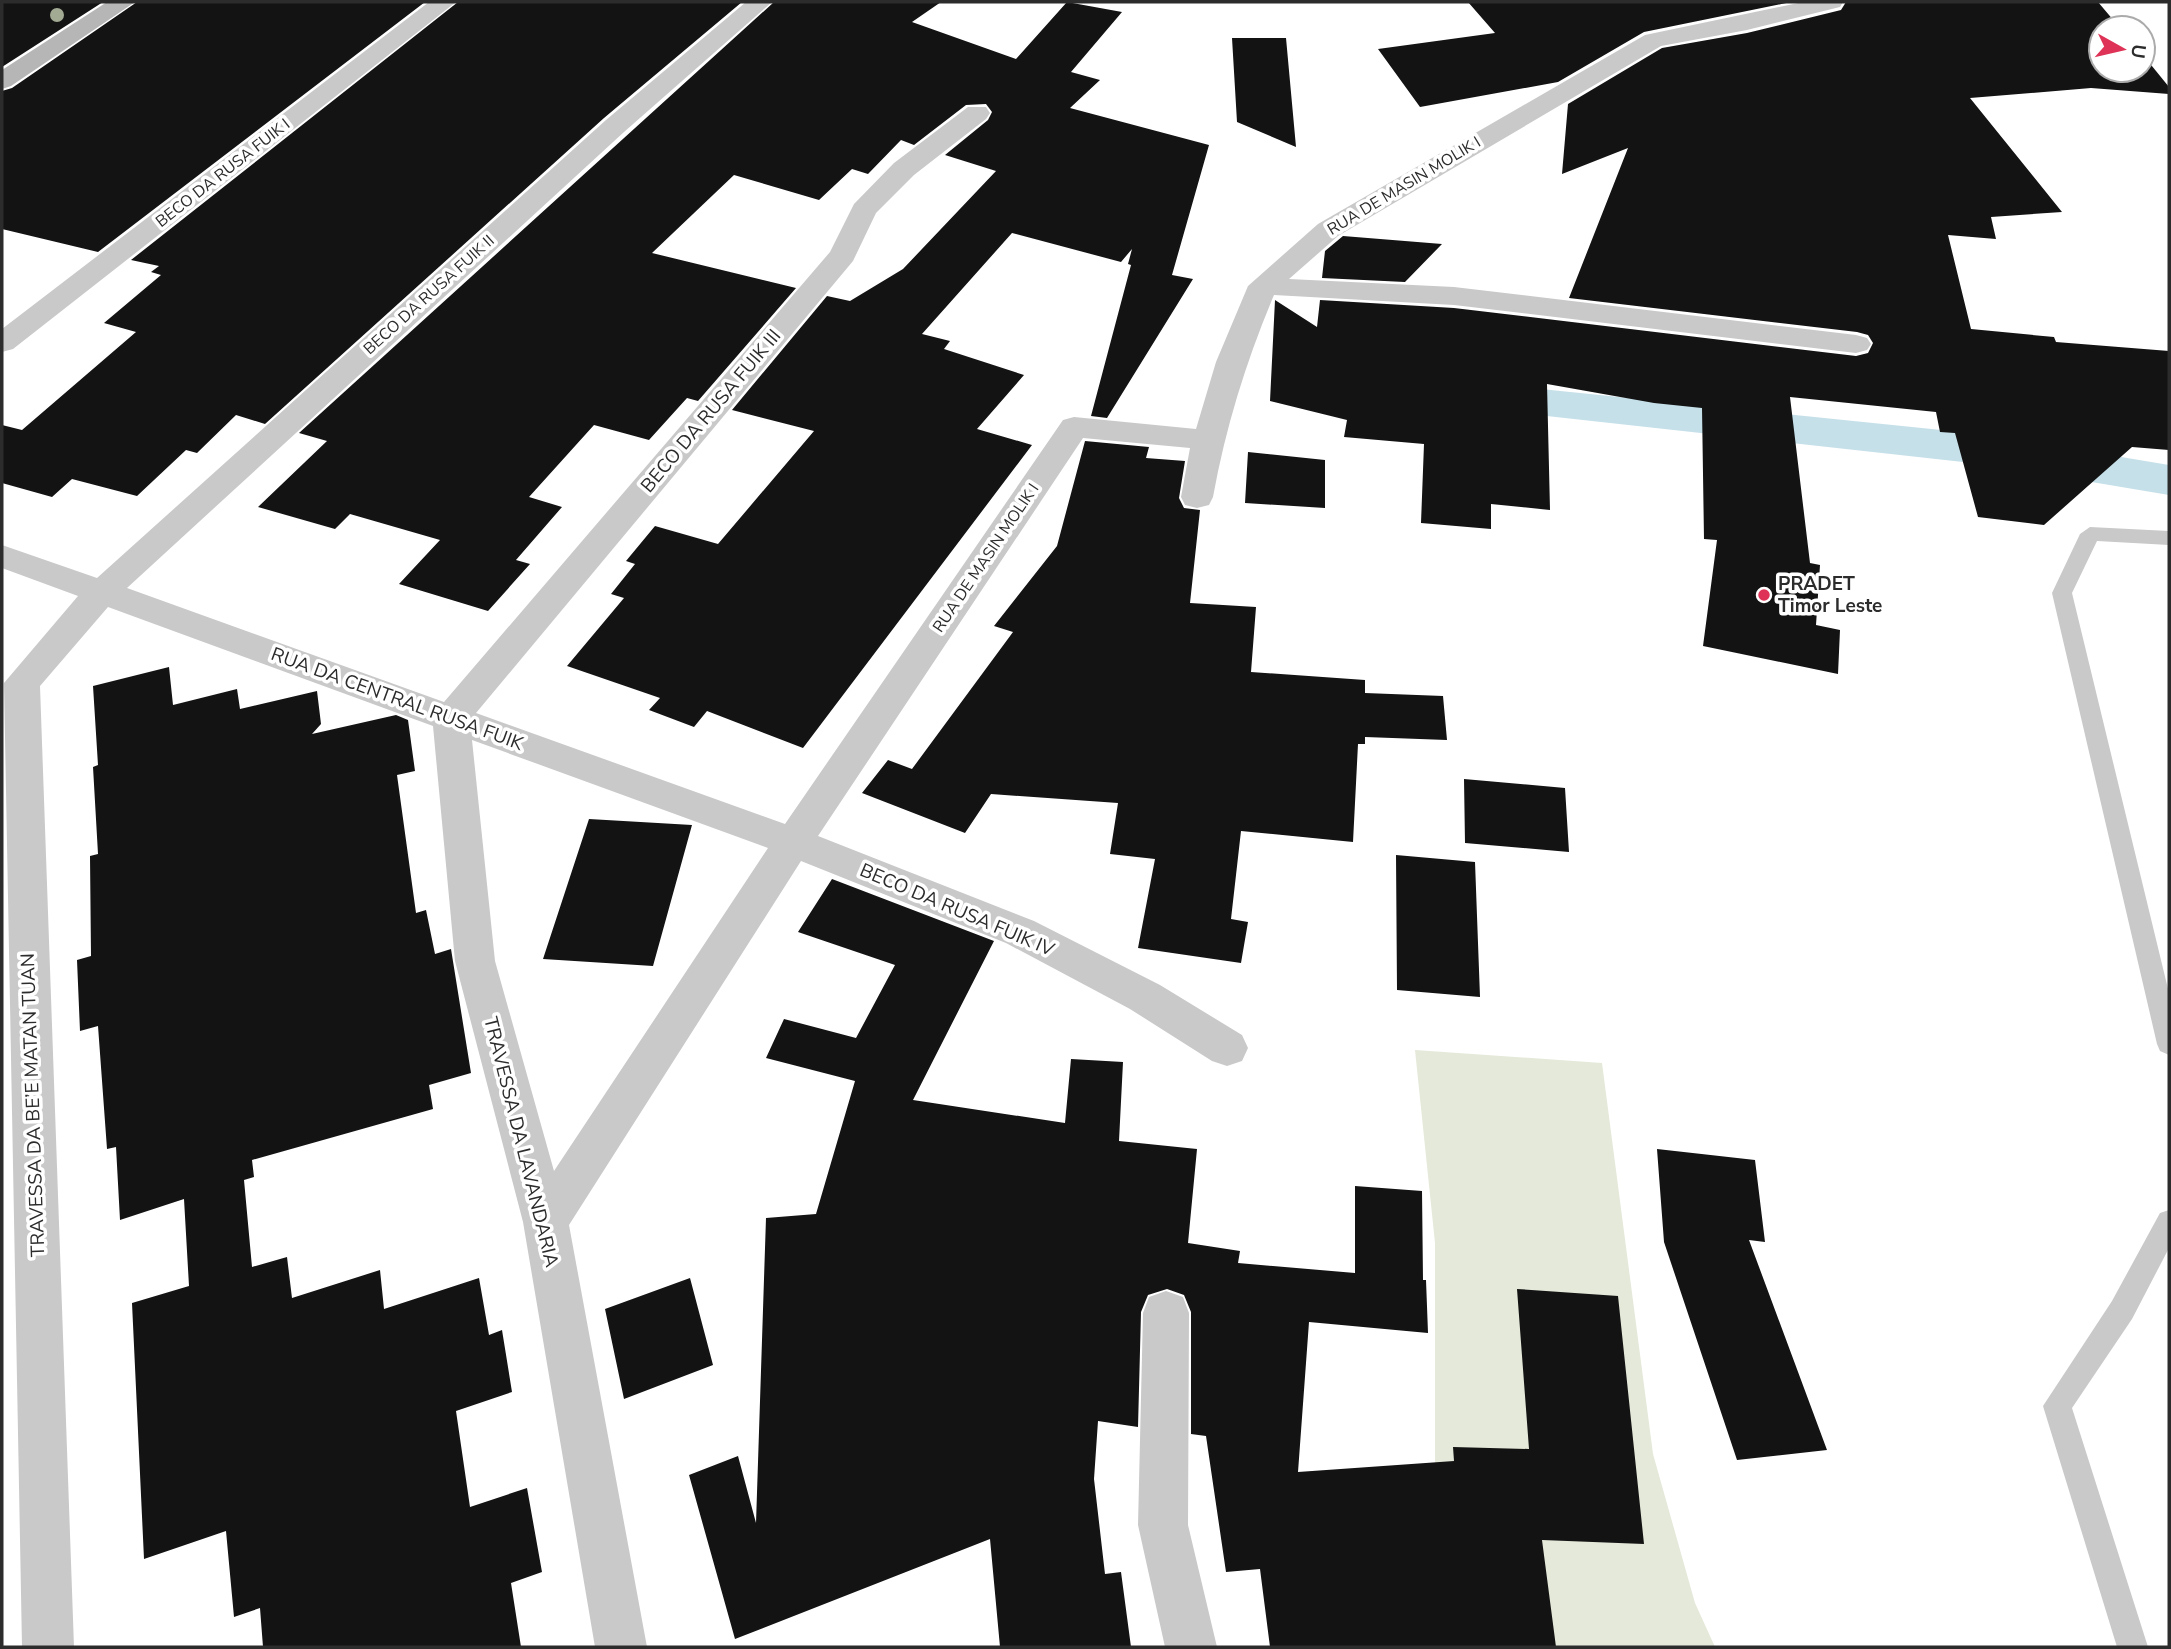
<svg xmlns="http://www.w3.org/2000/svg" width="2171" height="1649" font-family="'Nunito Sans',sans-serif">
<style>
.green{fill:#e4e9d9}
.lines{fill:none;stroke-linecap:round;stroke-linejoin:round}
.canal{fill:#c6e0e9;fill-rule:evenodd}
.building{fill:#131313}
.lane{fill:#c9c9c9;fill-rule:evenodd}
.street{fill:#c9c9c9;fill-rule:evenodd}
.secondary{fill:#b6b6b6;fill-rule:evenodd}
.tree{fill:#a2aa93}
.poi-dot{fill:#de3356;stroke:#fff;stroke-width:2.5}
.labels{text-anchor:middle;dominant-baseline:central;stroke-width:7;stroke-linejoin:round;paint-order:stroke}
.far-street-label{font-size:16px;fill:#2c2c2c;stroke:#fff}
.street-label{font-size:19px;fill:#2c2c2c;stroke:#fff}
.poi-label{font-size:19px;font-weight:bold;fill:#2c2c2c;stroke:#fff;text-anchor:start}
</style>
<rect width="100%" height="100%" fill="#fff"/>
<path class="green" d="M1415 1050 1602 1063 1653 1454 1695 1603 1715 1647H1442L1435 1458V1243Z"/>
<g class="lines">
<path class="canal" d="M1472 382 1990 435 2169 465V495L1990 465 1456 406 1449 396 1456 386Z"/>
</g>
<path class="building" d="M2 2H103L2 67Z
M137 2H425L98 252 2 229V91L12 88Z
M458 2H742L604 118 265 424 236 415 197 453 186 450 137 496 72 479 52 497 2 483V425L22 430 136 332 104 323 161 275 151 272 159 266 131 260Z
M774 2H941L912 22 1016 59 1067 2 1122 12 1071 72 1100 80 1070 108 1209 145 1172 275 1193 279 1107 418 1091 416 1131 265 1128 264 1132 249 1121 262 1012 233 922 334 950 341 944 349 1024 375 977 429 1032 445 803 748 707 711 694 727 649 710 660 698 567 666 624 598 611 594 635 564 626 561 655 526 718 544 814 431 732 410 827 296 850 301 903 269 996 171 945 155 988 120 992 112 986 104 966 105 914 145 901 140 868 174 852 169 819 200 734 175 652 253 796 288 698 401 687 398 649 440 594 425 529 497 562 507 516 560 530 564 488 611 399 584 440 540 350 514 335 529 258 507 327 441 299 433Z
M1468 2H1791L1644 32 1558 82 1420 107 1378 49 1495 33Z
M1846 2H2098L2120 28H2101V70H2143V55L2169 87V94L2091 88 1970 98 2062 212 1991 217 1996 239 1948 235 1971 329 2054 337 2056 342 2169 351V450L2132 447 2044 525 1978 517 1955 433 1940 432 1936 412 1790 397 1810 563 1820 565 1816 625 1840 630 1838 674 1703 646 1717 540 1704 539 1702 408 1654 403 1547 384 1550 510 1491 504V529L1421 523 1424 444 1344 437 1347 420 1270 401 1275 300 1317 327 1320 300 1454 308 1856 356 1868 353 1873 343 1868 335 1857 332 1569 298 1628 148 1562 174 1568 104 1662 48 1747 33 1841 10Z
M1232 38H1286L1296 147 1237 122Z
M1343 236 1442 244 1405 282 1322 278 1325 251Z
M1085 441 1149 447 1146 458 1185 461 1179 498 1184 508 1200 510 1190 603 1256 607 1251 672 1365 680V693L1443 696 1447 740 1365 737V744H1358L1353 842 1241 831 1231 919 1248 922 1241 963 1138 948 1155 859 1110 854 1118 803 991 794 965 833 862 793 888 760 912 769 1013 632 994 626 1057 546Z
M1248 452 1325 460V508L1245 503Z
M169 667 173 705 237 689 240 709 317 691 321 724 312 734 396 715 408 720 415 771 397 775 416 913 426 910 435 954 451 949 471 1073 429 1085 433 1109 252 1160 254 1177 244 1180 252 1267 287 1257 292 1298 380 1270 384 1309 479 1278 489 1335 502 1330 512 1392 456 1411 470 1507 527 1488 542 1572 511 1583 521 1647H263L260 1608 234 1617 226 1531 144 1559 132 1303 189 1286 184 1199 120 1220 116 1147 107 1149 98 1026 80 1031 77 960 91 956 90 856 98 854 93 767 98 765 93 686Z
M1464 779 1565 788 1569 852 1465 843Z
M589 819 692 825 653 966 543 959Z
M1396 855 1475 862 1480 997 1397 990Z
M832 879 994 941 913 1100 1065 1123 1071 1059 1123 1062 1119 1141 1197 1149 1188 1243 1240 1251 1238 1263 1355 1273V1186L1422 1191 1423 1280H1426L1428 1333 1309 1322 1298 1472 1454 1461 1453 1447 1529 1449 1517 1289 1618 1296 1644 1544 1542 1540 1556 1647H1270L1260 1569 1226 1572 1206 1436 1191 1434V1312L1184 1295 1167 1289 1148 1295 1141 1312 1138 1427 1098 1421 1094 1479 1105 1574 1121 1572 1131 1647H1000L990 1539 735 1639 689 1475 738 1456 756 1523 766 1218 816 1214 855 1081 766 1058 784 1019 856 1038 895 965 798 932Z
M1657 1149 1755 1160 1765 1242 1749 1240 1827 1450 1737 1460 1664 1242Z
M690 1278 713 1365 624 1399 605 1309Z"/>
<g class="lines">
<path class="lane" d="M2090 527 2169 531V545L2097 541 2072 593 2169 993V1055L2160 1051 2157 1044 2052 593 2080 534Z
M2169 1210V1248L2132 1319 2072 1408 2148 1647H2117L2043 1406 2112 1301 2160 1213Z"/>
<path class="street" d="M429 2H456L13 349 2 352V329Z
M746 2H772L624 132 127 588 444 702 830 252 854 204 894 163 968 107H986L990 113 986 119 914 175 876 213 853 261 476 713 785 824 1063 420 1074 417 1196 429 1216 362 1248 286 1318 224 1645 35 1803 2H1843L1840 7 1747 30 1661 46 1338 236 1289 279 1454 287 1856 335 1867 338 1871 344 1867 350 1856 353 1454 305 1274 295C1246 362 1226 426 1213 497L1209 505 1197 508 1185 505 1181 497 1190 448 1083 438 818 836 1034 921 1160 985 1242 1035 1248 1048 1242 1061 1227 1066 1212 1061 1130 1009 1006 943 801 861 569 1225 647 1647H595L523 1222 455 961 433 726 108 607 40 686 74 1647H22L4 683 78 596 2 568V545L97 578 606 120ZM472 740 768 848 554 1171 495 961Z
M1166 1291 1183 1297 1189 1313 1188 1525 1217 1647H1165L1138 1525 1143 1313 1149 1297Z"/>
<path class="secondary" d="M107 2H135L11 86 2 89V70Z"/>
</g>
<circle class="tree" cx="57" cy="15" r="7"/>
<circle class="poi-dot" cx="1764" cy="595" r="7"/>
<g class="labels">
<g class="far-street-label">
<text transform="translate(223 173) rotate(-38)">BECO DA RUSA FUIK I</text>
<text transform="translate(1404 186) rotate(-31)">RUA DE MASIN MOLIK I</text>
<text transform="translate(429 295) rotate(-42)">BECO DA RUSA FUIK II</text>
<text transform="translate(986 558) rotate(-56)">RUA DE MASIN MOLIK I</text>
</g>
<g class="street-label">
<text transform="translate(711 411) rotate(-50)">BECO DA RUSA FUIK III</text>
<text transform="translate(397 699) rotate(20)">RUA DA CENTRAL RUSA FUIK</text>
<text transform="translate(957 910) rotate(23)">BECO DA RUSA FUIK IV</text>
<text transform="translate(33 1105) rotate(-92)">TRAVESSA DA BE’E MATAN TUAN</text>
<text transform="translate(521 1142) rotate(76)">TRAVESSA DA LAVANDARIA</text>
</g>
<g class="poi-label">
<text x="1778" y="584">PRADET<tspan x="1778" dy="22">Timor Leste</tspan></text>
</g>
</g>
<rect width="2171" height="1649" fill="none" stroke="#2c2c2c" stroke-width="7"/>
<g transform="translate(2122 49) rotate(98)"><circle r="33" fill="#ffffff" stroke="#ababab" stroke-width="2"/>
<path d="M0-5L12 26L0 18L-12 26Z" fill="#de3356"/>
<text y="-10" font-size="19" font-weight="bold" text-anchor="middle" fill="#2c2c2c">U</text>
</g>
</svg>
